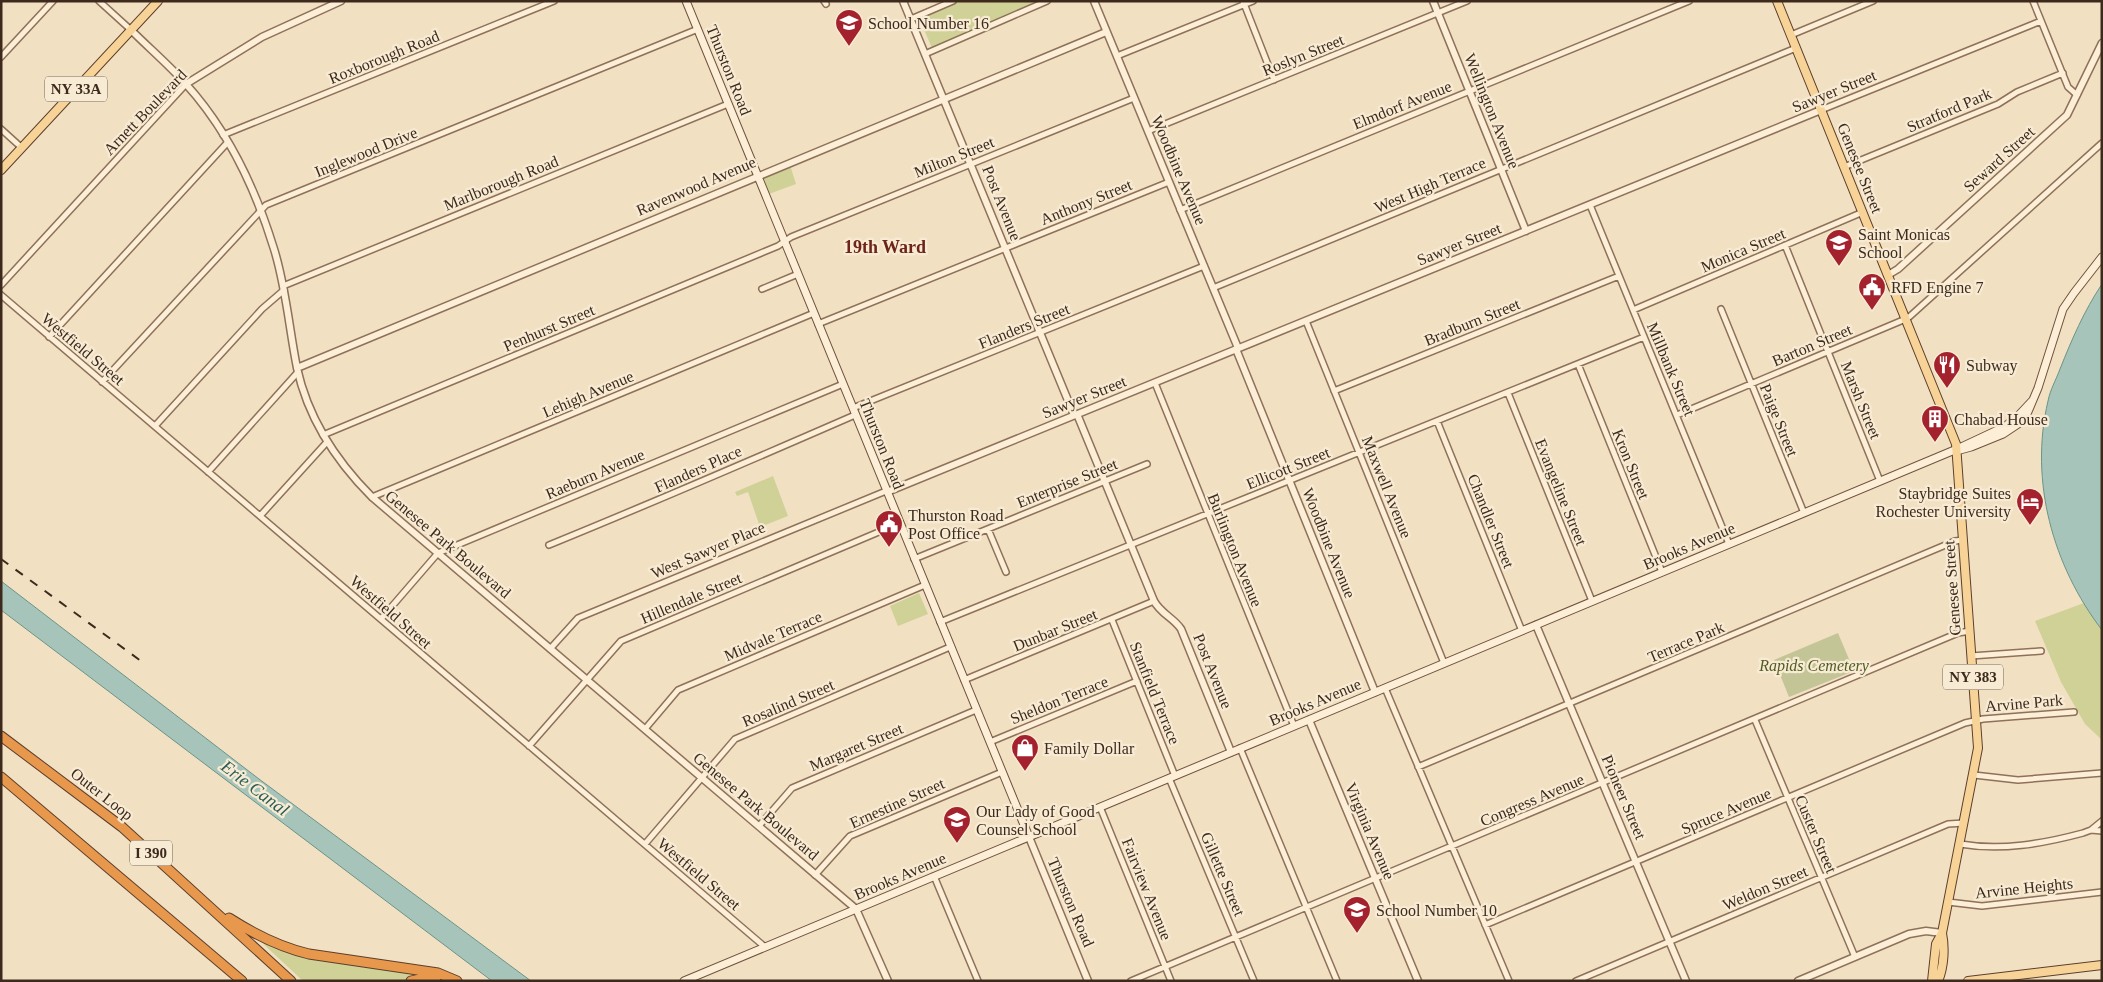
<svg xmlns="http://www.w3.org/2000/svg" width="2103" height="982" font-family="'Times New Roman',serif">
<style>
.green{fill:#cfd196}
.cemetery{fill:#c3c596}
.water{fill:#a6c4b9;stroke:#6b9487}
.lines{fill:none;stroke-linecap:round;stroke-linejoin:round}
.minor-casing{stroke:#8e7158;stroke-width:8}
.tertiary-casing{stroke:#8e7158;stroke-width:9}
.secondary-casing{stroke:#70523b;stroke-width:9}
.primary-casing{stroke:#5c3f2c;stroke-width:10}
.motorway-casing{stroke:#5c3f2c;stroke-width:11}
.minor{stroke:#fceed7;stroke-width:5}
.tertiary{stroke:#fceed7;stroke-width:6}
.secondary{stroke:#fceed7;stroke-width:7}
.primary{stroke:#f8d398;stroke-width:8}
.motorway{stroke:#e8984d;stroke-width:9}
.rail{stroke:#3d2a1d;stroke-width:2;stroke-dasharray:9 9;stroke-linecap:butt}
.labels{text-anchor:middle;dominant-baseline:central;stroke-width:4.5;stroke-linejoin:round;paint-order:stroke}
.shield{fill:#f8ebd4;stroke:#756454;stroke-width:1}
.shield-label{font-size:15px;font-weight:bold;fill:#3d2a1d}
.poi-label{font-size:16px;fill:#3d2a1d;stroke:#f8ebd4;text-anchor:start}
.street-label{font-size:16px;fill:#3d2a1d;stroke:#f8ebd4}
.park-label{font-size:16px;font-style:italic;fill:#515b22;stroke:#f8ebd4}
.neighbourhood-label{font-size:18px;font-weight:bold;fill:#6d2419;stroke:#f8ebd4}
.water-label{font-size:18px;font-style:italic;fill:#2b5e57;stroke:#f8ebd4}
</style>
<rect width="100%" height="100%" fill="#f2e0c3"/>
<path class="green" d="M961 1H1042L932 48 919 18Z
M790 165 796 184 769 194 763 181 765 176Z
M773 476 788 516 760 527 748 492 737 496 735 492Z
M919 593 928 614 898 626 890 606Z
M2084 603 2102 630V740L2085 724 2061 682 2035 621Z
M257 938 294 954 413 973 414 976 403 981H303Z"/>
<path class="cemetery" d="M1838 633 1854 671 1789 697 1774 660Z"/>
<path class="water" d="M2102 284V630C2053 566 2029 481 2048 401 2050 390 2056 380 2060 369 2072 339 2084 311 2102 284Z
M1 581 259 779 531 981H492L1 610Z"/>
<g class="lines">
<defs>
<path id="minor" d="M99 1 131 30
M824 1 826 4
M1243 1 1274 80
M2033 1 2068 87 2077 95
M911 19 953 1
M1791 35 1873 1
M925 54 1047 1
M1117 56 1253 1
M1 57 53 1
M1821 110 2041 21
M1 129 22 148
M1148 131 1467 1
M223 135 554 1
M1844 167 1998 104 2017 92 2063 73
M1590 205 1729 544
M1180 210 1689 1
M1785 245 1880 481
M1 285 186 84
M283 286 728 104
M1213 288 1796 48
M762 289 798 274
M1 295 765 947
M1721 309 1804 513
M1633 310 1863 212
M1306 321 1444 663
M818 324 1169 182
M49 337 228 142
M1578 364 1662 572
M102 382 266 205 698 29
M1155 383 1294 726
M1334 391 1619 276
M1508 393 1592 601
M853 408 1204 266
M1677 415 1908 318 2102 143
M1437 421 1522 631
M155 426 262 309 284 290
M323 435 778 246 791 237 1134 98
M208 472 298 372
M372 497 814 313
M260 516 327 442
M988 529 1006 572
M549 545C652 503 754 459 855 415
M914 559 1147 464
M381 619 438 553 843 384
M1112 620 1175 776
M940 622 1644 337
M550 649 578 618 886 491
M1971 656 2041 651
M964 680 1154 601
M1385 688 1509 981
M1755 720 1855 957
M645 729 678 690 925 585
M990 742 1137 681
M529 746 621 641 900 523
M1240 748 1337 981
M1418 767 1955 541 1963 540
M1974 775 2018 780 2102 773
M1169 778 1254 981
M1100 807 1171 981
M759 826 792 788 976 710
M2091 830 2102 831
M645 844 735 739 950 647
M1960 844C2001 851 2042 844 2083 833L2091 830 2102 821
M815 875 850 836 1002 772
M934 876 978 981
M1948 902 1982 906 2102 892
M1485 925 1965 723 1983 719 2074 712
M1131 981 1958 633 1970 631
M1576 981 1948 824 1964 823"/>
<path id="tertiary" d="M903 1 1074 415
M1094 1 1238 348
M1433 1 1526 231
M131 30C149 48 168 64 185 83 227 129 256 190 274 249 286 287 289 328 297 368 308 418 336 461 372 497L856 909 888 981
M186 84 262 37 341 1
M1888 275 1898 269 2067 115 2102 43
M1236 349 1375 692
M297 368 1106 32
M1077 414 1154 601C1161 614 1174 618 1181 629L1231 752
M887 492 1821 110
M1536 625 1686 981
M1309 720 1418 981
M1029 837 1088 981
M1798 981 1909 934 1926 931 1942 933"/>
<path id="secondary" d="M686 1 1029 837
M1960 450 1971 447 2003 434 2018 424 2027 414 2038 388 2063 309 2074 293 2102 257
M684 981 1957 449 2004 427 2017 417 2032 401"/>
<path id="primary" d="M1777 1 1956 444 1978 748 1942 933 1936 944 1932 981
M1 170 158 1
M1938 981C1944 967 1945 948 1942 933
M1968 981 2102 965"/>
<path id="motorway" d="M1 736 122 827 291 981
M1 777 242 981
M229 918C254 934 279 947 309 954L438 973 457 981
M411 981 420 979 436 981"/>
</defs>
<use href="#minor" class="minor-casing"/>
<use href="#tertiary" class="tertiary-casing"/>
<use href="#secondary" class="secondary-casing"/>
<use href="#primary" class="primary-casing"/>
<use href="#motorway" class="motorway-casing"/>
<use href="#minor" class="minor"/>
<use href="#tertiary" class="tertiary"/>
<use href="#secondary" class="secondary"/>
<use href="#primary" class="primary"/>
<use href="#motorway" class="motorway"/>
<path class="rail" d="M1 559 141 661"/>
</g>
<defs>
<symbol id="school-pin" viewBox="-11 -11 22 30"><path d="M0 17L-7.5 6A9.5 9.5 0 1 1 7.5 6Z" fill="#a3222d" stroke="#f8ebd4"/><path d="M0-5L7-2L0 1L-7-2ZM-4 1L0 2.5L4 1V4Q0 6-4 4Z" fill="#fff"/></symbol>
<symbol id="civic-pin" viewBox="-11 -11 22 30"><path d="M0 17L-7.5 6A9.5 9.5 0 1 1 7.5 6Z" fill="#a3222d" stroke="#f8ebd4"/><path d="M-.6-6.5H3V-4.5H.6V-3L4-1V1h2V6H-6V1h2V-1L-.6-3ZM-1.2 2.5V6h2.4V2.5Z" fill="#fff"/></symbol>
<symbol id="restaurant-pin" viewBox="-11 -11 22 30"><path d="M0 17L-7.5 6A9.5 9.5 0 1 1 7.5 6Z" fill="#a3222d" stroke="#f8ebd4"/><path d="M-5-6h1v4h1v-4h1v4h1v-4h1v5L-1.5 .5V6h-2V.5L-5-1ZM5-6V6H3V1.5H1.5Q1.5-4 5-6Z" fill="#fff"/></symbol>
<symbol id="building-pin" viewBox="-11 -11 22 30"><path d="M0 17L-7.5 6A9.5 9.5 0 1 1 7.5 6Z" fill="#a3222d" stroke="#f8ebd4"/><path d="M-4-6H4V6H1V3H-1V6H-4ZM-2.5-4.3h1.7v1.8h-1.7ZM.8-4.3h1.7v1.8H.8ZM-2.5-1h1.7V.8h-1.7ZM.8-1h1.7V.8H.8Z" fill="#fff"/></symbol>
<symbol id="hotel-pin" viewBox="-11 -11 22 30"><path d="M0 17L-7.5 6A9.5 9.5 0 1 1 7.5 6Z" fill="#a3222d" stroke="#f8ebd4"/><path d="M-6-4.5h1.5V1H6V5H4.5V3h-9V5H-6ZM-4 0a1.8 1.8 0 1 1 3.6 0ZM.5 0V-2.5h3Q6-2.5 6 0Z" fill="#fff"/></symbol>
<symbol id="shop-pin" viewBox="-11 -11 22 30"><path d="M0 17L-7.5 6A9.5 9.5 0 1 1 7.5 6Z" fill="#a3222d" stroke="#f8ebd4"/><path d="M-5-2.5h2.3a2.7 3.5 0 0 1 5.4 0H5L5.5 6h-11ZM-1.5-2.5h3a1.5 2.3 0 0 0-3 0Z" fill="#fff"/></symbol>
</defs>
<g fill-rule="evenodd">
<use href="#school-pin" x="833" y="7" width="32" height="43"/>
<use href="#school-pin" x="1823" y="227" width="32" height="43"/>
<use href="#civic-pin" x="1856" y="271" width="32" height="43"/>
<use href="#restaurant-pin" x="1931" y="349" width="32" height="43"/>
<use href="#building-pin" x="1919" y="403" width="32" height="43"/>
<use href="#hotel-pin" x="2014" y="486" width="32" height="43"/>
<use href="#civic-pin" x="873" y="508" width="32" height="43"/>
<use href="#shop-pin" x="1009" y="732" width="32" height="43"/>
<use href="#school-pin" x="941" y="804" width="32" height="43"/>
<use href="#school-pin" x="1341" y="894" width="32" height="43"/>
</g>
<g class="labels">
<g class="shield">
<rect x="45" y="76.5" width="62" height="25" rx="4"/>
<rect x="1943" y="664.5" width="60" height="25" rx="4"/>
<rect x="130" y="840.5" width="42" height="25" rx="4"/>
</g>
<g class="shield-label">
<text x="76" y="89">NY 33A</text>
<text x="1973" y="677">NY 383</text>
<text x="151" y="853">I 390</text>
</g>
<g class="poi-label">
<text x="868" y="23">School Number 16</text>
<text x="1858" y="234">Saint Monicas<tspan x="1858" dy="18">School</tspan></text>
<text x="1891" y="287">RFD Engine 7</text>
<text x="1966" y="365">Subway</text>
<text x="1954" y="419">Chabad House</text>
<text x="2011" y="493" text-anchor="end">Staybridge Suites<tspan x="2011" dy="18">Rochester University</tspan></text>
<text x="908" y="515">Thurston Road<tspan x="908" dy="18">Post Office</tspan></text>
<text x="1044" y="748">Family Dollar</text>
<text x="976" y="811">Our Lady of Good<tspan x="976" dy="18">Counsel School</tspan></text>
<text x="1376" y="910">School Number 10</text>
</g>
<g class="street-label">
<text transform="translate(1303 55) rotate(-22)">Roslyn Street</text>
<text transform="translate(384 57) rotate(-22)">Roxborough Road</text>
<text transform="translate(729 70) rotate(68)">Thurston Road</text>
<text transform="translate(1834 91) rotate(-22)">Sawyer Street</text>
<text transform="translate(1402 105) rotate(-22)">Elmdorf Avenue</text>
<text transform="translate(1949 110) rotate(-23)">Stratford Park</text>
<text transform="translate(1492 111) rotate(68)">Wellington Avenue</text>
<text transform="translate(145 112) rotate(-46)">Arnett Boulevard</text>
<text transform="translate(366 152) rotate(-22)">Inglewood Drive</text>
<text transform="translate(954 157) rotate(-22)">Milton Street</text>
<text transform="translate(1999 159) rotate(-42)">Seward Street</text>
<text transform="translate(1860 168) rotate(68)">Genesee Street</text>
<text transform="translate(1179 170) rotate(67)">Woodbine Avenue</text>
<text transform="translate(501 183) rotate(-22)">Marlborough Road</text>
<text transform="translate(1430 185) rotate(-23)">West High Terrace</text>
<text transform="translate(696 186) rotate(-23)">Ravenwood Avenue</text>
<text transform="translate(1086 202) rotate(-22)">Anthony Street</text>
<text transform="translate(1002 203) rotate(68)">Post Avenue</text>
<text transform="translate(1459 244) rotate(-22)">Sawyer Street</text>
<text transform="translate(1743 250) rotate(-23)">Monica Street</text>
<text transform="translate(1472 322) rotate(-22)">Bradburn Street</text>
<text transform="translate(1024 326) rotate(-22)">Flanders Street</text>
<text transform="translate(549 328) rotate(-23)">Penhurst Street</text>
<text transform="translate(1812 345) rotate(-23)">Barton Street</text>
<text transform="translate(83 349) rotate(40)">Westfield Street</text>
<text transform="translate(1671 369) rotate(67)">Millbank Street</text>
<text transform="translate(588 394) rotate(-23)">Lehigh Avenue</text>
<text transform="translate(1084 397) rotate(-22)">Sawyer Street</text>
<text transform="translate(1861 400) rotate(68)">Marsh Street</text>
<text transform="translate(1779 420) rotate(68)">Paige Street</text>
<text transform="translate(882 444) rotate(68)">Thurston Road</text>
<text transform="translate(1631 464) rotate(68)">Kron Street</text>
<text transform="translate(1288 468) rotate(-22)">Ellicott Street</text>
<text transform="translate(698 469) rotate(-24)">Flanders Place</text>
<text transform="translate(595 474) rotate(-23)">Raeburn Avenue</text>
<text transform="translate(1067 483) rotate(-22)">Enterprise Street</text>
<text transform="translate(1387 487) rotate(68)">Maxwell Avenue</text>
<text transform="translate(1561 492) rotate(68)">Evangeline Street</text>
<text transform="translate(1491 521) rotate(68)">Chandler Street</text>
<text transform="translate(1329 543) rotate(68)">Woodbine Avenue</text>
<text transform="translate(448 544) rotate(40)">Genesee Park Boulevard</text>
<text transform="translate(1689 546) rotate(-23)">Brooks Avenue</text>
<text transform="translate(708 550) rotate(-23)">West Sawyer Place</text>
<text transform="translate(1235 550) rotate(68)">Burlington Avenue</text>
<text transform="translate(1952 588) rotate(-94)">Genesee Street</text>
<text transform="translate(691 598) rotate(-23)">Hillendale Street</text>
<text transform="translate(391 612) rotate(41)">Westfield Street</text>
<text transform="translate(1055 630) rotate(-22)">Dunbar Street</text>
<text transform="translate(773 636) rotate(-23)">Midvale Terrace</text>
<text transform="translate(1686 642) rotate(-23)">Terrace Park</text>
<text transform="translate(1213 671) rotate(68)">Post Avenue</text>
<text transform="translate(1155 693) rotate(68)">Stanfield Terrace</text>
<text transform="translate(1059 700) rotate(-22)">Sheldon Terrace</text>
<text transform="translate(1315 702) rotate(-23)">Brooks Avenue</text>
<text transform="translate(788 703) rotate(-23)">Rosalind Street</text>
<text transform="translate(2024 703) rotate(-5)">Arvine Park</text>
<text transform="translate(856 747) rotate(-23)">Margaret Street</text>
<text transform="translate(102 794) rotate(38)">Outer Loop</text>
<text transform="translate(1624 797) rotate(67)">Pioneer Street</text>
<text transform="translate(1532 800) rotate(-23)">Congress Avenue</text>
<text transform="translate(897 803) rotate(-24)">Ernestine Street</text>
<text transform="translate(756 806) rotate(40)">Genesee Park Boulevard</text>
<text transform="translate(1726 811) rotate(-23)">Spruce Avenue</text>
<text transform="translate(1370 831) rotate(67)">Virginia Avenue</text>
<text transform="translate(1816 834) rotate(67)">Custer Street</text>
<text transform="translate(699 874) rotate(40)">Westfield Street</text>
<text transform="translate(1223 874) rotate(67)">Gillette Street</text>
<text transform="translate(900 876) rotate(-23)">Brooks Avenue</text>
<text transform="translate(1765 888) rotate(-23)">Weldon Street</text>
<text transform="translate(2024 888) rotate(-6)">Arvine Heights</text>
<text transform="translate(1147 889) rotate(68)">Fairview Avenue</text>
<text transform="translate(1071 902) rotate(67)">Thurston Road</text>
</g>
<g class="park-label">
<text x="1814" y="665">Rapids Cemetery</text>
</g>
<g class="neighbourhood-label">
<text x="885" y="247">19th Ward</text>
</g>
<g class="water-label">
<text transform="translate(255 788) rotate(37)">Erie Canal</text>
</g>
</g>
<rect width="2103" height="982" fill="none" stroke="#3d2a1d" stroke-width="5"/>
</svg>
